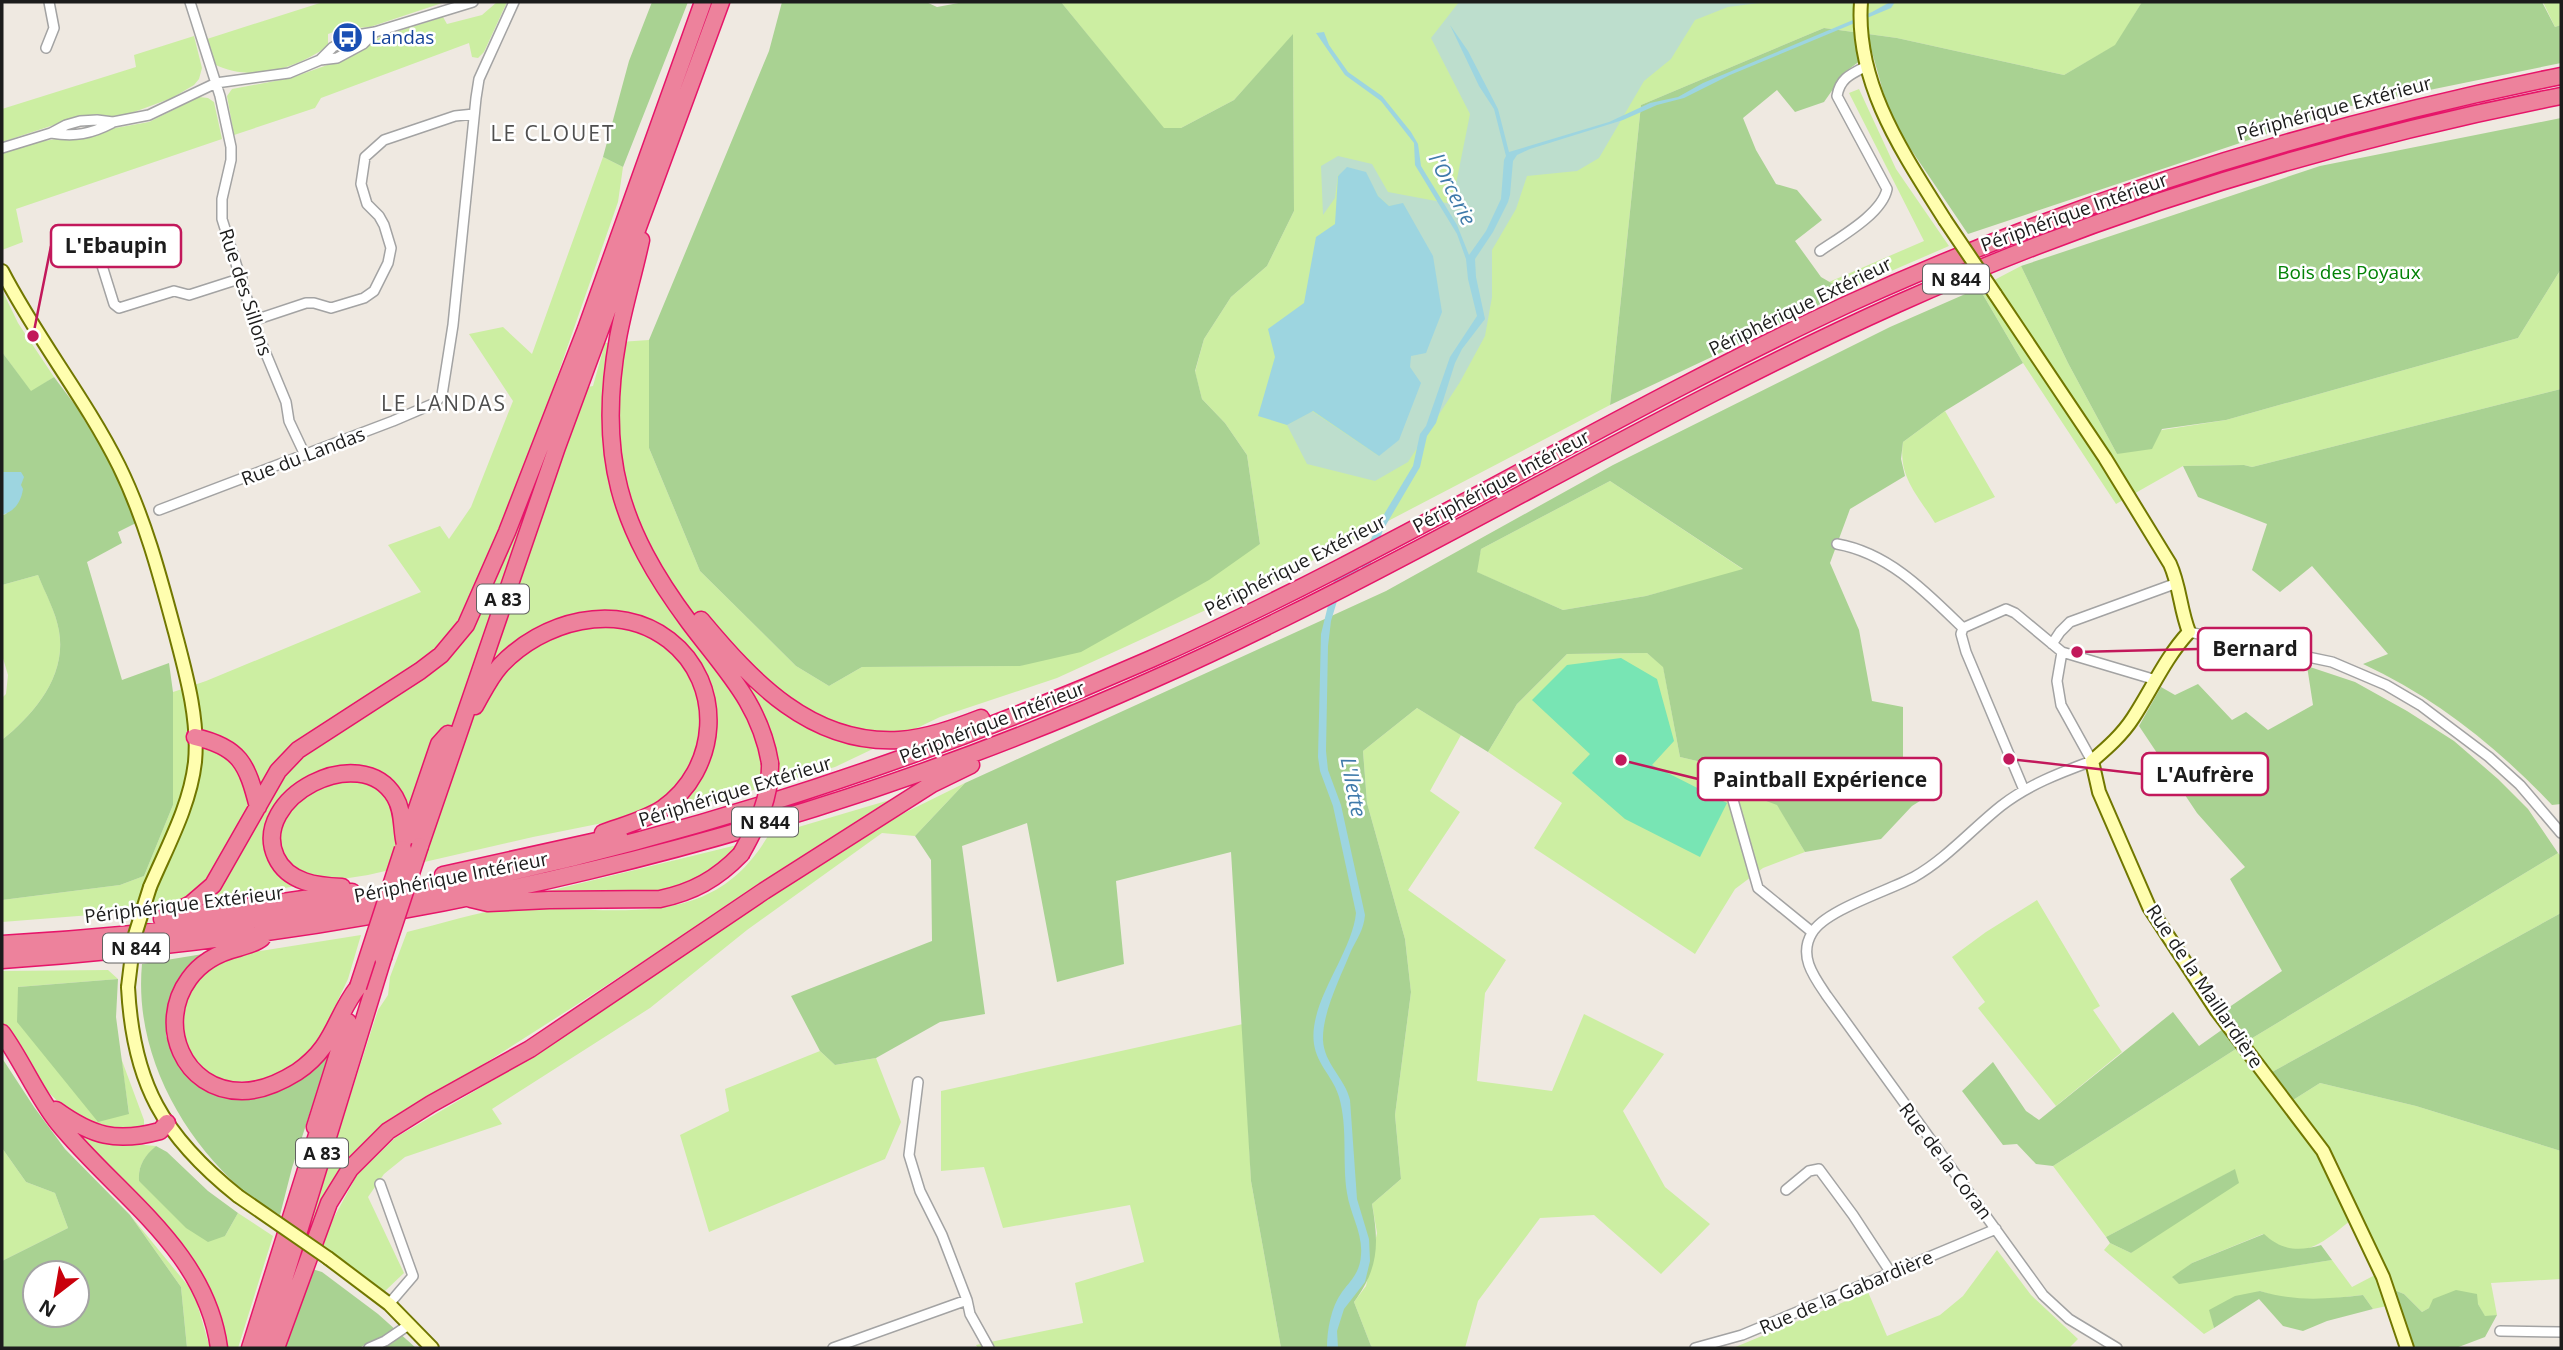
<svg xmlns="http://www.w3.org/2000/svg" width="2563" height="1350" font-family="'Open Sans',sans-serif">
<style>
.grass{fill:#cceea2}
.forest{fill:#a9d292;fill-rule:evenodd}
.wetland{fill:#bddecd}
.pitch{fill:#78e5b4}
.water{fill:#9dd5e0}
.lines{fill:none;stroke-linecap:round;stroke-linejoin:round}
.street-casing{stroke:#a3a3a3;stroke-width:12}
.secondary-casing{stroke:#717700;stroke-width:16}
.highway-casing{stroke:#e61569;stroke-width:19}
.street{stroke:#fff;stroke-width:9}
.secondary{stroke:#fffeaf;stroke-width:12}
.highway{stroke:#ed829c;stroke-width:16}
.secondary-bridge-casing{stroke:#717700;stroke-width:16;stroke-linecap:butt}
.highway-bridge-casing{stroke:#e61569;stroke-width:19;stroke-linecap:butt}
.secondary-bridge{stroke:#fffeaf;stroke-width:12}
.highway-bridge{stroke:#ed829c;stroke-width:16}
.labels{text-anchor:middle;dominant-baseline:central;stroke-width:5;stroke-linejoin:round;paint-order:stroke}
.shield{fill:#fff;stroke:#606060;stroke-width:2}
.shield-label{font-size:18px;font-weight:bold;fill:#1c1c1c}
.transit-label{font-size:19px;fill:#164399;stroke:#fff;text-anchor:start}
.street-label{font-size:19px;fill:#1c1c1c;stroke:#fff}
.park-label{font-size:19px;fill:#028205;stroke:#fff}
.neighbourhood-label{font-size:21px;letter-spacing:2px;fill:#4f4f4f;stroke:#fff}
.water-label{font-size:21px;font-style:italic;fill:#407bab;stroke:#fff}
.leader{fill:none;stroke:#c2185b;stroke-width:2.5}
.callout-dot{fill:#c2185b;stroke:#fff;stroke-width:2.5}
.callout{fill:#fff;stroke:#c2185b;stroke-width:2.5}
.callout-label{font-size:21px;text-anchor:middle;font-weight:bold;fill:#1c1c1c}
</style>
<rect width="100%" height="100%" fill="#efe9e1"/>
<path class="grass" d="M323 2H445L370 27 342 29 328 34V46C295 69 251 83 214 64L207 39Z
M497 2H507L484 52 478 58 472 57 469 43 321 98 315 108 234 135 227 96 232 89 291 78 347 58 380 37 443 17 447 24 482 15Z
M1061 2H2142L2116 45 2064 75 1897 38 1824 28 1641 105 1610 405 1302 566 1057 678 940 717 835 767 722 799 533 837 368 875 129 912 2 922V900L120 885 144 876 173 805V692L206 681 421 592 388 545 440 526 449 539 471 507 513 401 469 334 503 327 532 354 603 157 623 167 618 202 551 394 593 386 605 343 649 340V448L700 571 796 666 829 686 862 667 1020 666 1260 544 1247 455 1225 423 1202 399 1195 372 1204 339 1231 297 1267 266 1294 211 1293 35 1234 100 1181 128H1163Z
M2535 2H2561V25L2555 27 2543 2Z
M194 36 202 68 199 79 194 85 172 98 126 115 72 119 2 142V109L136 67 134 55Z
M1859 89 1896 169 1949 246 1845 291 1829 282 1924 241 1849 93Z
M199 97 208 98 214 102 222 139 16 209 23 242 2 250V153L32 143 56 139 88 138 104 130 149 122Z
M2021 266 2068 363 2117 454 2162 430 2226 420 2518 338 2561 269V389L2252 467 2244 465 2183 466 2116 504 2023 363 1979 288Z
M2 290 18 323 54 377 31 392 2 352Z
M1945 411 1995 497 1935 523C1917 494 1898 477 1903 442Z
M1610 481 1744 570 1646 596 1563 610 1476 572 1481 549Z
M38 575C45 592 56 612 59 631 67 676 34 714 2 740V698L6 694 8 675 2 655V585Z
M1647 653 1663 666 1680 757 1710 764 1719 783 1777 804 1805 852 1763 868 1735 889 1695 954 1534 848 1562 803 1488 752 1517 704 1567 654Z
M1417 708 1461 735 1430 791 1460 812 1408 890 1506 960 1485 993 1477 1081 1552 1091 1584 1014 1664 1054 1623 1111 1665 1187 1710 1224 1661 1274 1594 1215 1540 1218 1478 1301 1465 1348H1374L1371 1346 1354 1302 1366 1286 1377 1233 1372 1204 1401 1179 1395 1115 1411 992 1405 939 1367 803 1363 751Z
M965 783 915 836 882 833 747 930 650 1008 492 1109 502 1124 405 1157 384 1174 368 1197 404 1273 384 1292 320 1243 357 1175 395 1138 514 1068 701 942 884 823Z
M893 799 573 1007 468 1074 391 1118 347 1159 323 1196 309 1231 307 1230 378 1010 388 995 390 977 407 932C441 924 477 912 511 908 527 906 544 908 559 909 644 911 718 920 768 836Z
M737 845C724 860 711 876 692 884 660 899 588 894 551 895L549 891Z
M2558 853 2561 856V913L2272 1072 2249 1040Z
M2037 900 2100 1006 2093 1010 2122 1052 2056 1106 1978 1008 1985 1002 1952 957 1986 932Z
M361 935 348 979 338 1000 341 1002 323 1036 307 1057 287 1070 259 1081 223 1082 206 1071 182 1043 179 1021 185 996 200 976 229 956Z
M108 970 118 979 18 987 129 1113 121 1058 144 1120V1126L138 1129H110L85 1122 71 1114 48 1092 27 1058 2 1025V971Z
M1243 1024 1251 1181 1281 1348H978L976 1345 1083 1323 1075 1283 1144 1262 1130 1205 1003 1228 984 1167 941 1171V1091Z
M2239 1047 2313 1147 2350 1221C2320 1245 2298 1265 2263 1234L2192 1263 2173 1278 2179 1283 2332 1260 2352 1287 2375 1275 2387 1306 2373 1309 2363 1295 2319 1300 2282 1298 2260 1291 2210 1310 2214 1328 2204 1334 2104 1250 2110 1243 2131 1253 2234 1170 2106 1237 2053 1166Z
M820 1051 835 1065 876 1058 901 1122 885 1159 709 1232 680 1135 729 1111 725 1089Z
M2320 1083 2416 1106 2561 1151V1279L2491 1283 2497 1315 2485 1317 2478 1304 2429 1308 2422 1312 2404 1294 2394 1290 2337 1161 2293 1100Z
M77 1135 90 1140 156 1146C144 1157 138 1166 139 1181L225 1236 238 1213 273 1236 238 1348H227C223 1322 214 1294 201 1271 172 1223 117 1175 77 1135Z
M2 1148 26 1182 55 1193 68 1228 2 1261Z
M130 1215 194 1293 210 1348H187L181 1287Z
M1997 1250 2031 1295 2078 1339 2069 1348H1733L1868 1292 1887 1336 1940 1315 1963 1296Z"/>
<path class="forest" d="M652 2H688L623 167 603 157 629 61Z
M782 2H926L937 7 964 2H1061L1164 128H1181L1234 100 1293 34 1294 211 1267 266 1231 297 1204 339 1195 371 1202 399 1225 423 1247 455 1260 544 1209 580 1081 652 1020 666 862 667 829 686 796 666 700 571 649 448V340L769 51Z
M2142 2H2542L2555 27 2561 25V63L2351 106 1968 234 1891 120 1872 52 1845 72 1824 102 1795 112 1777 90 1743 118 1756 150 1776 184 1797 190 1822 220 1795 241 1821 277 1845 291 1790 320 1610 405 1641 105 1824 28 1897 38 2064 75 2115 45Z
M2561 118V269L2518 338 2226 420 2162 429 2152 449 2117 454 2068 363 2021 266 2320 166Z
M1979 288 2023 363 1945 411 1903 442 1901 459 1905 476 1850 509 1830 563 1859 630 1872 701 1903 707V761L1935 772 1931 794 1912 806 1881 839 1805 852 1777 805 1718 783 1710 764 1680 757 1663 667 1647 653 1567 654 1517 704 1488 752 1417 708 1363 751 1367 803 1405 939 1411 992 1395 1115 1401 1179 1372 1204C1379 1244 1379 1268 1354 1302L1371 1346 1374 1348H1281L1251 1181 1231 852 1116 881 1124 964 1057 982 1027 823 962 846 985 1014 940 1022 876 1058 835 1065 820 1051 791 996 932 941 931 860 915 836 965 783 1386 591 1613 465 1890 327ZM1610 481 1743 569 1646 596 1563 610 1477 572 1481 549Z
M2 352 31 391 54 377 75 405 117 473 138 522 118 532 122 543 87 562 122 680 169 663 173 692V805L144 876 120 885 2 900V740C34 714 67 676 59 631 56 612 45 593 38 575L2 585V515L6 514 21 485 20 472H2Z
M2561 389V804L2552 805C2497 747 2436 698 2363 664L2388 654 2312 566 2280 592 2252 570 2267 524 2198 497 2183 466 2244 465 2252 467Z
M2307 666 2355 682 2407 711 2454 741 2498 779 2528 809 2558 853 2249 1040 2225 1010 2282 971 2230 879 2245 867 2197 813 2139 726 2161 687 2175 695 2198 684 2232 720 2246 712 2268 730 2313 705Z
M2561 913V1151L2416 1106 2320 1083 2293 1100 2272 1072Z
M203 954 181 974 171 996 166 1036 178 1060 197 1080 275 1090 329 1054 292 1168 280 1215C267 1207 252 1199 240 1188 178 1132 134 1049 142 964Z
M118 979 116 1017 129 1114 98 1122 17 1022 18 987Z
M2173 1012 2199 1046 2223 1029 2239 1047 2053 1166 2036 1164 2017 1144 2003 1145 1962 1091 1993 1062 2026 1111 2039 1120Z
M2 1058 34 1107 65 1149 130 1215 181 1287 187 1348H2V1261L68 1228 55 1193 26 1182 2 1148ZM35 1273H77V1315H35Z
M156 1146 167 1152 208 1191 238 1213 225 1236 208 1242 186 1228 139 1181C138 1166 144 1156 156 1146Z
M2235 1169 2239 1183 2131 1253 2110 1243 2106 1237Z
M2264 1234C2281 1250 2298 1252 2321 1245L2332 1260 2179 1284 2172 1277 2192 1263Z
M312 1269 322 1272 378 1314 416 1348H381L376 1339 359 1348H285Z
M2394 1290 2404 1294 2422 1312 2429 1308 2433 1299 2456 1290 2477 1294 2478 1304 2485 1316 2497 1315 2485 1337 2456 1348H2412Z
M2260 1291C2296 1302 2327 1299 2363 1295L2373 1309 2327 1321 2303 1331 2283 1326 2259 1299 2214 1328 2209 1310 2235 1296Z"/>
<path class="wetland" d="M1459 2H1767L1728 7 1695 20 1671 59 1644 81 1599 158 1577 171 1527 176 1516 209 1492 250V297L1485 336 1460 382 1408 462 1375 481 1307 464 1287 425 1312 411 1379 456 1410 367 1404 204 1389 206 1378 196 1365 172 1338 175 1335 198 1323 215 1321 166 1338 156 1372 164 1388 192 1452 204 1470 114 1431 38Z"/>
<path class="pitch" d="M1621 658 1657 679 1674 741 1652 765 1727 803 1700 857 1625 819 1572 773 1590 754 1532 700 1567 665Z"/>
<path class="water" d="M1890 2H1895L1891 8 1730 75 1684 98 1657 105 1623 120 1530 149 1517 155 1513 161 1510 195 1508 202 1493 232 1475 259 1476 277 1485 319 1462 349 1455 363 1436 423 1427 436 1420 467 1383 530 1366 577 1352 575 1344 578 1331 621 1328 646 1326 751 1328 770 1341 805 1365 915C1364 929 1357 939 1351 951 1341 976 1322 1013 1323 1040 1324 1064 1345 1078 1350 1100L1357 1199 1369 1239 1370 1261 1365 1282 1344 1309 1337 1331 1338 1348H1327C1327 1330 1331 1307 1342 1292 1352 1279 1360 1272 1361 1255 1363 1233 1350 1214 1347 1193 1342 1161 1348 1128 1339 1097 1334 1078 1317 1065 1314 1044 1308 1002 1352 954 1356 913L1333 806 1320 771 1318 757 1321 634 1336 573 1344 569H1361L1369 543 1380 521 1413 466 1420 434 1426 426 1450 357 1477 316 1468 279 1466 259 1457 234 1415 165 1414 143 1381 101 1345 75 1316 33 1324 32 1329 45 1348 72 1382 96 1411 132 1418 144 1421 166 1457 225 1469 255 1486 231 1501 199 1504 160 1506 156 1494 109 1479 86 1450 25 1468 51 1498 109 1509 152 1609 122 1650 103 1678 97 1703 83 1872 12Z
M1347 167 1366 172 1378 196 1389 206 1403 203 1433 256 1442 312 1426 353 1411 356 1410 367 1421 383 1399 440 1379 456 1313 411 1287 425 1258 416 1275 357 1268 329 1304 303 1316 237 1335 224 1338 176Z
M2 472H21L24 477 21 485 23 489C21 502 15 511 2 515Z"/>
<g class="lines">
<defs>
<path id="street" d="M190 2 220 96 231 147V160L222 199V219L259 337 286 402 289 421 305 455
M46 48 54 28 49 2
M320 60 333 47 357 35 375 32 473 2
M51 133C75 137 91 134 112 123
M2 148 51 133 66 125 80 121 97 120 113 122 149 115 216 83 289 73 320 60 337 58 363 44 375 32
M99 231 94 240 114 304 119 308 174 291 189 295 242 278
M1820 251C1840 237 1882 214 1887 189L1837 96C1840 78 1851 74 1867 66
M255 320 306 303H314L331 308 364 298 374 291 388 263 391 248 384 225 379 216 367 204 361 184 365 157 384 140 455 116 474 114
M159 510 393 421 435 403 442 395 453 325 476 98 479 79 514 2
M1837 544C1889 553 1927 593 1963 628
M1963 628 2006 609 2015 613 2062 652 2156 680
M1963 628 1961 634 1966 652 2024 790
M2189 632 2332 662 2386 685 2420 705 2489 757 2520 785 2561 833
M2052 644 2060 632 2070 622 2177 583
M2062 652 2057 681 2061 705 2092 761C2059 773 2028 785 2001 806 1972 829 1946 859 1914 877 1888 891 1825 910 1812 933 1798 956 1814 977 1827 996L2043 1295 2069 1319 2117 1348
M1733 800 1758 888 1812 932
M918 1082 909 1155 920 1191 942 1235 967 1300 970 1314 989 1348
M380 1184 413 1276 389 1304
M1786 1190 1809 1171 1819 1169 1853 1215 1891 1273
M2500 1331 2561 1332
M369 1348 385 1341 410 1324
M833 1348 967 1300
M1695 1348 1742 1335 1996 1229"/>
<path id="secondary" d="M1861 2C1855 84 1903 153 1945 220
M2 271C37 339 85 398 119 466 145 519 160 576 175 632 186 674 199 719 195 762 190 806 167 847 150 887
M1995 294 2105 458 2170 564C2180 586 2180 609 2189 632 2165 658 2152 689 2133 718 2122 735 2107 748 2092 761L2099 792 2149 907 2217 1011 2323 1151 2383 1277 2407 1348
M128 987C133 1084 163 1136 238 1196
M328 1258 389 1304 432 1348"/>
<path id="highway" d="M641 240C634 273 624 305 618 338 597 455 619 528 689 622 724 669 760 703 770 763
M701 620C752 681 811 745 899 740 927 738 955 728 981 718
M475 706C483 692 490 677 500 666 542 621 617 600 669 640 726 684 719 770 662 809 645 820 622 826 603 833
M195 737C240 747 247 764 258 807
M407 838 439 744 448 734
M420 846 557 447 721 2
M443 875 619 836
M342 887C318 886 288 883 276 857 249 798 361 739 395 797 404 812 401 829 405 844
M471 899 488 903 549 900 660 899C693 892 717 879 741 854
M177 917 352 892
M162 919 191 904 213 885 278 771 298 750 420 671 441 655 466 625 507 532 586 329 703 2
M262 938C255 944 246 945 238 948 218 953 201 962 189 979 156 1024 183 1091 242 1091 262 1091 281 1082 297 1072 335 1046 334 1018 358 987
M2 944C400 922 787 819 1151 659 1389 553 1610 415 1846 305 2075 200 2314 126 2561 76
M2 960C396 933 791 842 1152 680 1407 567 1643 418 1897 304 2109 209 2333 141 2561 96
M2 1033C23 1062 37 1097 59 1124 118 1196 206 1250 219 1348
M56 1110C92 1136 116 1143 160 1131L167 1123
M315 1127 348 1022
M250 1348 322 1119
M263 1348 383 958
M276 1348 329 1203 350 1169 388 1131 431 1104 530 1049 764 891 932 784 971 765"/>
</defs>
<use href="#street" class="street-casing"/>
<use href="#secondary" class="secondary-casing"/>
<use href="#highway" class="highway-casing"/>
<use href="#street" class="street"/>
<use href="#secondary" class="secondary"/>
<use href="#highway" class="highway"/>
<defs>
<path id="secondary-bridge" d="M1945 220 1995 294
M128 987 134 938 150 887
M238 1196 328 1258"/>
<path id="highway-bridge" d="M741 854C757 826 771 797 770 763
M383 958 420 846
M358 987 403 849"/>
</defs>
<use href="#secondary-bridge" class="secondary-bridge-casing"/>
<use href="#highway-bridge" class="highway-bridge-casing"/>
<use href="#secondary-bridge" class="secondary-bridge"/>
<use href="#highway-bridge" class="highway-bridge"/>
</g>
<defs>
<symbol id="bus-disc" viewBox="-11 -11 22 22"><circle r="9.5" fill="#1a4fb4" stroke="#fff"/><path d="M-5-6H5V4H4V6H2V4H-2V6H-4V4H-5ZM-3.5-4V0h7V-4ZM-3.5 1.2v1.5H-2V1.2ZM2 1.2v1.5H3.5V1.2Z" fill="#fff"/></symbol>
</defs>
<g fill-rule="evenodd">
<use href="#bus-disc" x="330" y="20" width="35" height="35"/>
</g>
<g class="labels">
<g class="shield">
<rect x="1923" y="264.5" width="66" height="29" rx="5"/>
<rect x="477" y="584.5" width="52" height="29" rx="5"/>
<rect x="732" y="807.5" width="66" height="29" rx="5"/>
<rect x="103" y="933.5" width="66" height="29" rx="5"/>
<rect x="296" y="1138.5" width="52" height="29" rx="5"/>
</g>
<g class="shield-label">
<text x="1956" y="279">N 844</text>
<text x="503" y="599">A 83</text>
<text x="765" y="822">N 844</text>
<text x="136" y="948">N 844</text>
<text x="322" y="1153">A 83</text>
</g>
<g class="transit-label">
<text x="371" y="37">Landas</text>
</g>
<g class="street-label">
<text transform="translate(2334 108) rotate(-15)">Périphérique Extérieur</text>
<text transform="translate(2074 212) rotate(-20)">Périphérique Intérieur</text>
<text transform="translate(246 292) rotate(72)">Rue des Sillons</text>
<text transform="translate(1800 306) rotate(-26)">Périphérique Extérieur</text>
<text transform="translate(303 456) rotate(-21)">Rue du Landas</text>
<text transform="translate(1501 481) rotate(-28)">Périphérique Intérieur</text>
<text transform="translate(1295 565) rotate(-27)">Périphérique Extérieur</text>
<text transform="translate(992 722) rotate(-21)">Périphérique Intérieur</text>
<text transform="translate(735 791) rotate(-17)">Périphérique Extérieur</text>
<text transform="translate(451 877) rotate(-11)">Périphérique Intérieur</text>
<text transform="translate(184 904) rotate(-7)">Périphérique Extérieur</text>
<text transform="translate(2205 986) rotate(56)">Rue de la Maillardière</text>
<text transform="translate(1946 1161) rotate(53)">Rue de la Coran</text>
<text transform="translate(1846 1292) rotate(-23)">Rue de la Gabardière</text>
</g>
<g class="park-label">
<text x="2349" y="272">Bois des Poyaux</text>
</g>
<g class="neighbourhood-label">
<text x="553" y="133">LE CLOUET</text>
<text x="444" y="403">LE LANDAS</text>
</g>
<g class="water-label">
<text transform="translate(1453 189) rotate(63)">l'Orcerie</text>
<text transform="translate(1354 787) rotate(79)">L'Ilette</text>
</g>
</g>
<path class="leader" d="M33 336L51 246M2077 652L2198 649M2009 759L2142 774M1621 760L1698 779"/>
<g class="callout-dot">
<circle cx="33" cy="336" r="7"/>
<circle cx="2077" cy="652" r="7"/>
<circle cx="2009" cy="759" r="7"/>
<circle cx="1621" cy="760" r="7"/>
</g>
<g class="callout">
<rect x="51" y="225" width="130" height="42" rx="7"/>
<rect x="2198" y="628" width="113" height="42" rx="7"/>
<rect x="2142" y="753" width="126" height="42" rx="7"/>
<rect x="1698" y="758" width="243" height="42" rx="7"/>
</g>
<g class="callout-label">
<text x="116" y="253">L'Ebaupin</text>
<text x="2255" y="656">Bernard</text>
<text x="2205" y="782">L'Aufrère</text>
<text x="1820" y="787">Paintball Expérience</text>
</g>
<rect width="2563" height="1350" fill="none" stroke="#1c1c1c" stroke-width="7"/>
<g transform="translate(56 1294) rotate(211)"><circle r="33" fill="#ffffff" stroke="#a4a4a4" stroke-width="2"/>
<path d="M0-5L12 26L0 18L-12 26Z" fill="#c9000c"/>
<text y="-10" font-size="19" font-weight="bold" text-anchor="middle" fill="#1c1c1c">N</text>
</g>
</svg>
